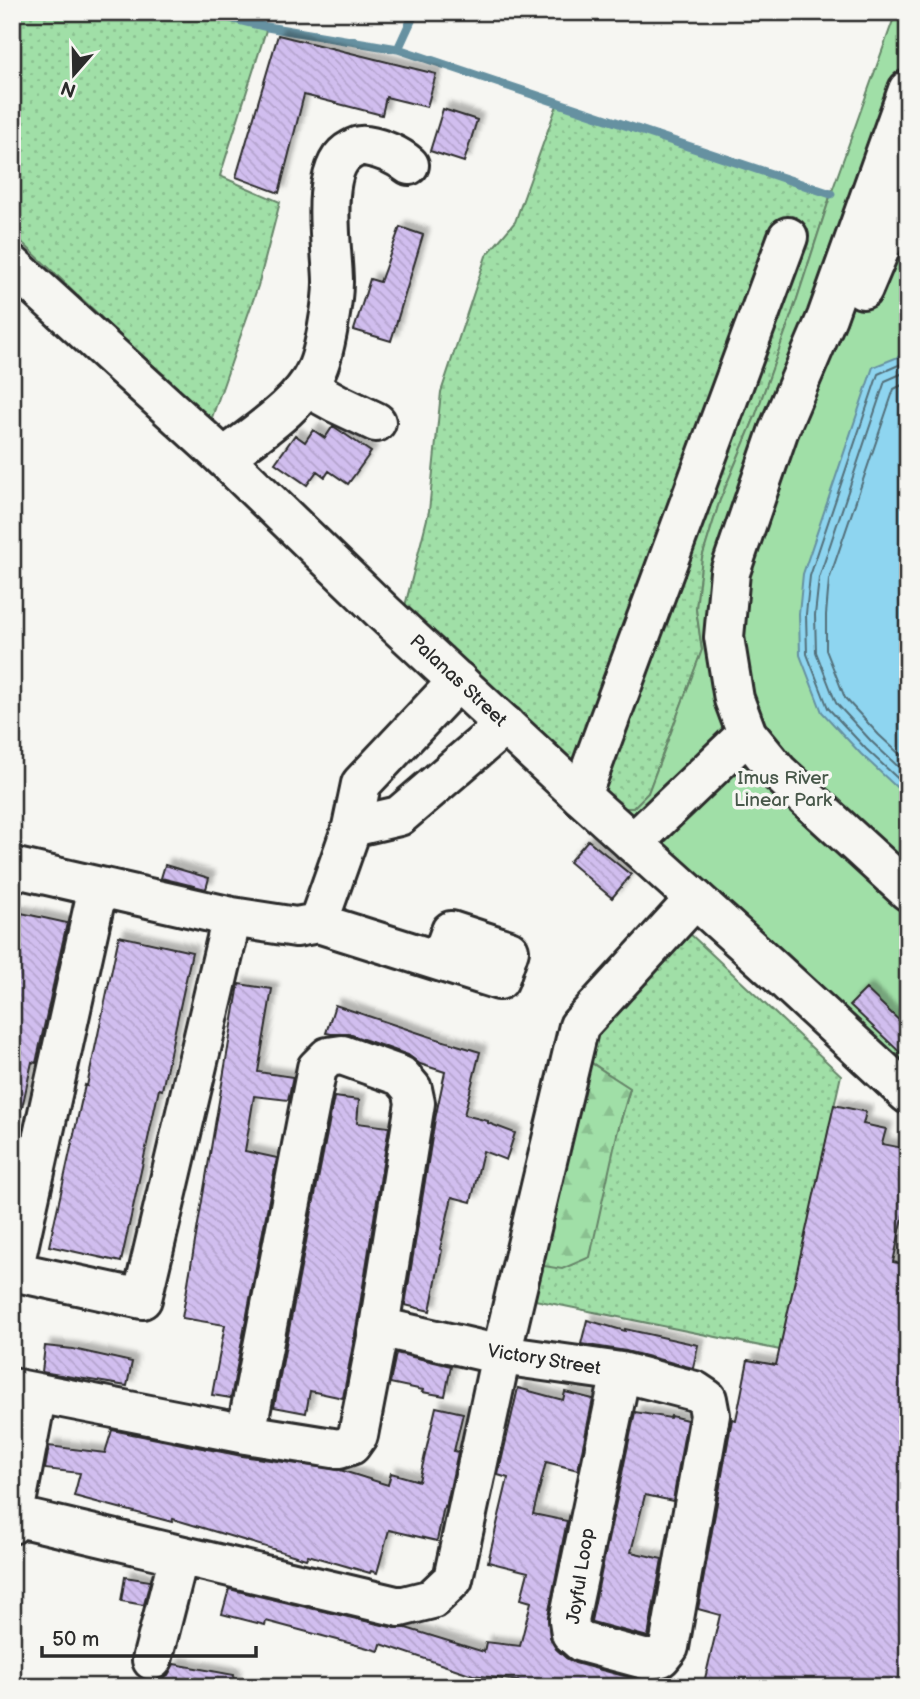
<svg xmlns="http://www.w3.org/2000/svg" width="920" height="1699" font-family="'Balsamiq Sans',sans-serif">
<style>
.grass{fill:url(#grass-dots);stroke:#668569;stroke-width:2}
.forest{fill:url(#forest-firs);stroke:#668569;stroke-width:2}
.green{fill:#a0dfa7;stroke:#668569;stroke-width:2}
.water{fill:#8ed5f0;stroke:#6691a1;stroke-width:2}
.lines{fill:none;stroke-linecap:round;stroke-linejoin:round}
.shore{stroke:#536f7a;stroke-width:2}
.stream{stroke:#6691a1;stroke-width:9}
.building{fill:url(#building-back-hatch);stroke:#2b2b2b;stroke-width:2;filter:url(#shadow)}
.minor-casing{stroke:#2b2b2b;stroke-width:44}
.major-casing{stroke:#2b2b2b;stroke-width:44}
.minor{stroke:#f6f6f2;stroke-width:38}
.major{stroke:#f6f6f2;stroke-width:38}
.labels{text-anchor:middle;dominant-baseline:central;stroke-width:7;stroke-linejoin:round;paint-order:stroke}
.street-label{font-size:19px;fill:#2b2b2b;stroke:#f6f6f2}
.park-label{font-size:19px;fill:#48584a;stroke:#f6f6f2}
</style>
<defs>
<pattern id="grass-dots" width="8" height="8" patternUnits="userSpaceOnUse" patternTransform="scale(1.75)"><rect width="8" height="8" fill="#a0dfa7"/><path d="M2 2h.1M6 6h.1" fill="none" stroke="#8ac090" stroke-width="1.8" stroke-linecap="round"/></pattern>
<pattern id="forest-firs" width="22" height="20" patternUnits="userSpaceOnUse" patternTransform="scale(1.75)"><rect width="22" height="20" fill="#a0dfa7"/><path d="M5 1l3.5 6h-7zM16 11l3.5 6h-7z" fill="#8ac090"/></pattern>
<pattern id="building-back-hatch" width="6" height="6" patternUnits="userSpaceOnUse" patternTransform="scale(1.75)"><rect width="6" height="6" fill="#d1beef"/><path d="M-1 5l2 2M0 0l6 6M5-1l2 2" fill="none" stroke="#b4a3cd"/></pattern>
<filter id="shadow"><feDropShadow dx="6" dy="-6" stdDeviation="2" flood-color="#0004"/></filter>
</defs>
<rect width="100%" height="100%" fill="#f6f6f2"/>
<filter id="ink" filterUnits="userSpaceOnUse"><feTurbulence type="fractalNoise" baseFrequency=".0143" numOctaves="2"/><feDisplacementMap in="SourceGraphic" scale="14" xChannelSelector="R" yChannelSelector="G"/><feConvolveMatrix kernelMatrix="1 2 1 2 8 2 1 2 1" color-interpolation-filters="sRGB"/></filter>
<g filter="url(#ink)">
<path class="grass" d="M12 12H205L267 27 220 176 280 202 258 286 208 429 99 315 12 233Z
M558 102 831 194 796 302 755 417 720 500 702 558 696 609 702 650 648 793 633 808H617L403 614 429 511 441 392 486 256 515 222Z
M687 931 841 1075 780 1350 530 1299 538 1265 618 1130 630 1089 585 1058 601 1024Z"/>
<path class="forest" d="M585 1059 630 1088 618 1130 590 1257 562 1269 538 1265Z"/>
<path class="green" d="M896 12H908V1076L617 808H633L648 793 702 650 696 609 702 558 720 500 755 417 796 302 831 194Z"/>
<path class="water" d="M908 353V798L861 754 822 712 800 655 799 614 803 574 873 367Z"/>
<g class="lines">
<path class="shore" d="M908 361 878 374 810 576 806 614 807 654 828 708 866 749 908 788
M908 371 885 381 819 578 815 615 816 652 836 703 872 742 908 776
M908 382 894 389 829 580 826 615V650L845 698 879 735 908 762"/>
<path class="stream" d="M205 12 267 27 398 49 831 194
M398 49 415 12"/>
</g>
<path class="building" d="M278 35 436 74 427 107 386 97 382 115 304 95 279 193 236 177Z
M443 109 477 120 464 162 430 151Z
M400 227 423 235 391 341 354 330 370 279 380 282Z
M333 426 371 452 348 484 329 471 325 477 317 471 307 485 275 463 295 435 305 442 313 430 325 438Z
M588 840 631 875 612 898 569 862Z
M165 865 209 878 206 889 161 878Z
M12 911 67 923 36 1063 32 1062 22 1108 12 1107Z
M119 936 192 952 162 1090 159 1089 121 1262 49 1246 85 1085 87 1086Z
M239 984 272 989 258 1072 293 1077 288 1100 254 1096 245 1151 277 1158 231 1398 212 1395 225 1325 182 1318Z
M866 989 908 1029V1060L850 1005Z
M335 1005 434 1038 480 1052 464 1115 488 1121V1123L515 1133 506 1160 483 1151 471 1202 452 1197 440 1249 442 1250 430 1311 405 1305 435 1119 445 1072 420 1064 408 1055 349 1034H331L326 1033Z
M334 1097 359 1100 357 1123 389 1127 357 1323 343 1398 310 1391 306 1413 274 1407Z
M834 1105 866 1112 863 1124 886 1129 882 1144 908 1149V1195L893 1262 908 1265V1687H703L720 1615 698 1609 732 1419 736 1420 748 1360 776 1365Z
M587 1320 625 1331V1329L698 1345 693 1368 626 1351 581 1344Z
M45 1346 73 1349 132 1362 127 1386 42 1372Z
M396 1353 451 1366 445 1396 422 1392 423 1390 390 1383Z
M518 1388 563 1400 565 1392 593 1399 578 1470 546 1462 533 1514 567 1521 548 1616 550 1637 556 1649 566 1658 575 1663 643 1681 641 1687H541L520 1681 473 1675 381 1644 379 1651 266 1621 265 1625 222 1614 229 1589 395 1628H406L484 1652 486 1642 520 1646 531 1602 521 1599 528 1572 488 1562 508 1478 498 1475Z
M436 1407 463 1413 454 1451 458 1452 446 1507 444 1506 437 1541 389 1530 377 1573 371 1571 370 1573 308 1555 306 1559 173 1519 172 1522 74 1496 80 1473 45 1469 49 1446 105 1453 112 1430 242 1456 340 1470 388 1485 391 1473 419 1481Z
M635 1412 670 1418 671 1416 687 1420 673 1501 645 1495 631 1552 662 1559 648 1637 592 1622 591 1621Z
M125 1577 150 1581 144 1605 121 1601Z
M174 1664 234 1675 233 1687H162L165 1677 168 1675Z"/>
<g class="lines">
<defs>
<path id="minor" d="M908 90 827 317 778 432 730 572 724 637 734 699 747 734 778 772 908 891
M863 289 908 182
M307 387 336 403 376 422
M224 458C254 434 300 406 316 371 325 353 333 301 333 282 333 250 317 167 351 150 356 147 359 145 366 146 383 149 396 154 409 165
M581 796 788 237
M352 827 399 816 505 725
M633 843 747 734
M12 867 232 917 296 927 318 923 352 827 361 784 458 681
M318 923 499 980 509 950 451 931 440 961
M12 1271 142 1299 232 917
M13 1271 98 887
M379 1327 501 1355 621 1372 695 1391 707 1399 710 1415 669 1647 661 1657 648 1660 581 1642 571 1633 569 1620 621 1372
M12 1388 246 1434 339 1449 351 1445 358 1435 379 1327 415 1103 412 1089 401 1076 342 1055 328 1057 317 1068 246 1434
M14 1516 400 1607 432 1599 453 1579 501 1355 579 1026 695 899
M12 1524 37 1393
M152 1660 179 1555"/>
<path id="major" d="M12 265 224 458 385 614 581 796 773 969 908 1094"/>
</defs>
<use href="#minor" class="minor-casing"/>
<use href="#major" class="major-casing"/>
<use href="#minor" class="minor"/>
<use href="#major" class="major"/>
</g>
</g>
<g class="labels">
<g class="street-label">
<text transform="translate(458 681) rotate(43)">Palanas Street</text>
<text transform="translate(544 1360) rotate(9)">Victory Street</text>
<text transform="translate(581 1576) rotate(-81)">Joyful Loop</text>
</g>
<g class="park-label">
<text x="783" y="778">Imus River<tspan x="783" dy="22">Linear Park</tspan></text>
</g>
</g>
<rect width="920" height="1699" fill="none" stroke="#f6f6f2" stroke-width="42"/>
<rect x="21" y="21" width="878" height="1657" fill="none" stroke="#2b2b2b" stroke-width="2.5" filter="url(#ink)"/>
<g transform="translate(74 74) rotate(200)" stroke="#f6f6f2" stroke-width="5" paint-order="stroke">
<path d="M0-5L12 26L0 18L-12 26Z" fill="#2b2b2b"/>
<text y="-10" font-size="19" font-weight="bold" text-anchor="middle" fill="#2b2b2b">N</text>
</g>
<path d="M42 1646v10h214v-10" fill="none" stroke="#2b2b2b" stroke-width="3.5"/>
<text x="52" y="1646" font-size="21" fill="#2b2b2b" stroke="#f6f6f2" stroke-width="5" paint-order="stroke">50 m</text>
</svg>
